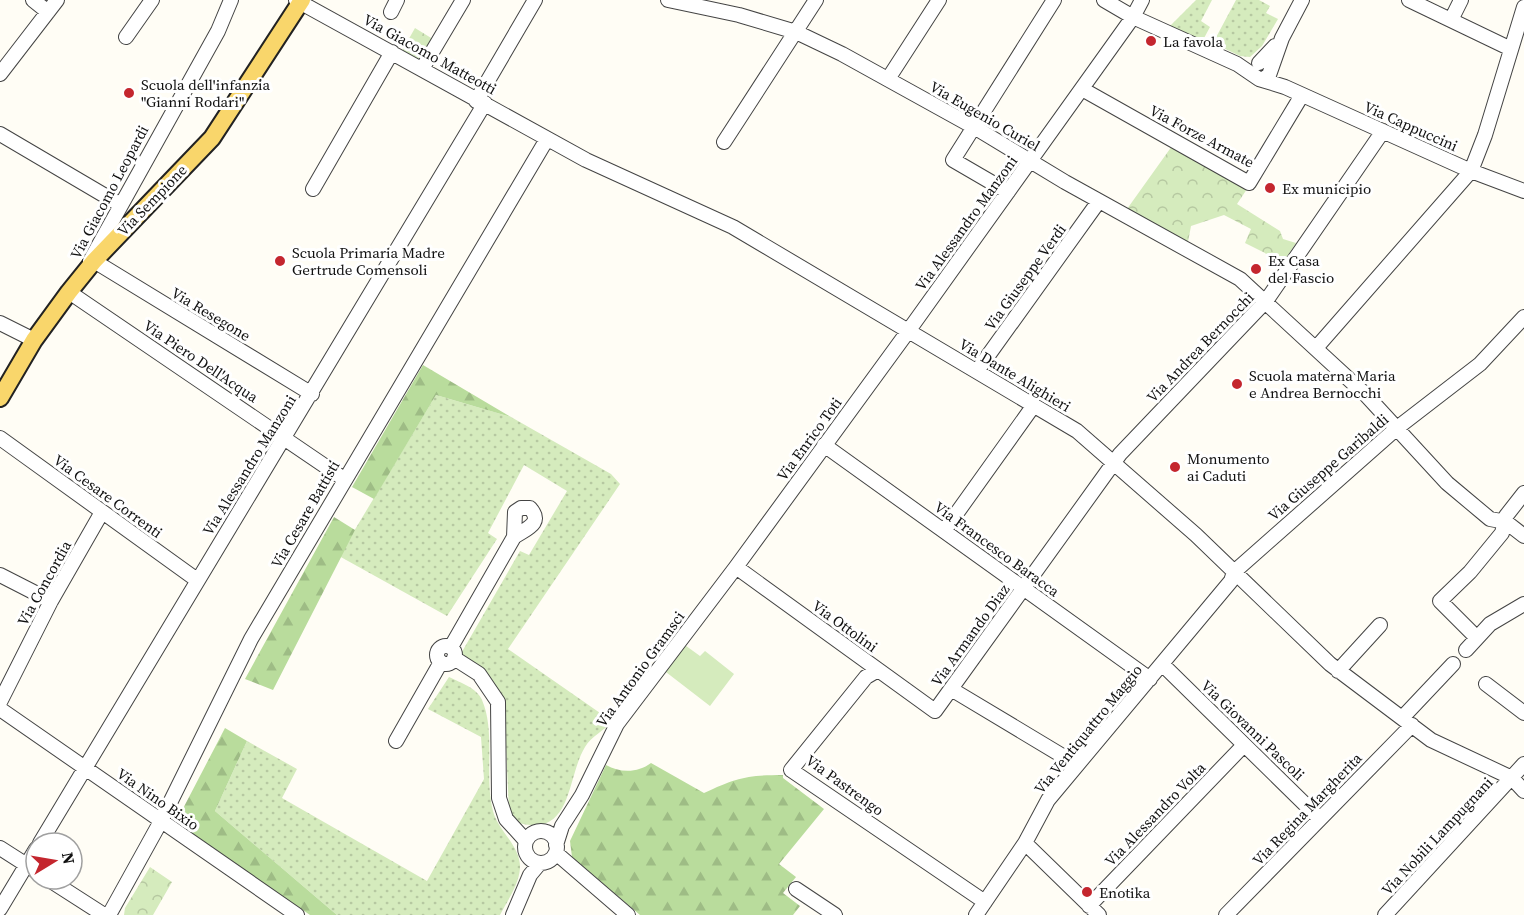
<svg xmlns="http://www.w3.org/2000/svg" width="1524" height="915" font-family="'Source Serif 4',serif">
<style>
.grass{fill:url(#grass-dots)}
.forest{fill:url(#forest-firs)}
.park{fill:url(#park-crowns)}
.garden{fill:#d5ebbd}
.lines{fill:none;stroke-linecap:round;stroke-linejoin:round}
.minor-casing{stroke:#444;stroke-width:16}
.major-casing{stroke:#222;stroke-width:20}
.minor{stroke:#fff;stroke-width:14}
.major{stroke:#f9d66b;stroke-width:16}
.poi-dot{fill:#c4262e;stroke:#fff;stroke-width:2}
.labels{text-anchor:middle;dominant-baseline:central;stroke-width:6;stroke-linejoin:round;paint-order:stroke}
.poi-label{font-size:15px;fill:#111;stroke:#fff;text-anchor:start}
.street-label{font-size:15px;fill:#111;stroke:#fff}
</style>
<defs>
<pattern id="grass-dots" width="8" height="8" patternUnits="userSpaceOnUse" patternTransform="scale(1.5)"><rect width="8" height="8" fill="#d5ebbd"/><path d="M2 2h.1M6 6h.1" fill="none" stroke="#b6c8a1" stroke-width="1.8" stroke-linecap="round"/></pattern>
<pattern id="forest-firs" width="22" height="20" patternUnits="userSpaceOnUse" patternTransform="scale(1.5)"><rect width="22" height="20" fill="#b9dc9c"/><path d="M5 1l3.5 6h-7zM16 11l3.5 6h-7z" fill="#9ebc85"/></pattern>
<pattern id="park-crowns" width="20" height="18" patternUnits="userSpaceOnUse" patternTransform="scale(1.5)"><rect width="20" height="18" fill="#d5ebbd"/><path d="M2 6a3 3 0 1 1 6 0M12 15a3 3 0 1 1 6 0" fill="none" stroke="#b6c8a1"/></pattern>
</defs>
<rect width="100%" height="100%" fill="#fffdf5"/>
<path class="grass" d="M1196 0H1212L1201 21 1210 27 1203 40 1170 26Z
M1236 0H1259L1270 6 1266 13 1278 19 1262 46 1250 57 1240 56 1213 43Z
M436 395 511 417 611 474 620 484 508 649 613 722C605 729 591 737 585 747 566 778 573 840 516 822L509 810 504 704C494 680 482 669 459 657L520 551 529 555 567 491 524 465 488 533 497 539 447 616 339 556Z
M449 677C461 683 477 688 482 700 496 732 484 777 493 811 498 831 521 846 520 868 519 885 507 901 500 915H337L215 811 247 741 297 769 282 798 427 881 484 779 481 737 428 709Z"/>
<path class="forest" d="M423 365 511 417 436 395 374 499 352 487Z
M334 517 355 530 273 690 245 679Z
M225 728 247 741 215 811 337 915H310L176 822Z
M651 763 704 793C736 778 747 775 783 775V778L824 809 779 864 796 877 783 893 800 906 793 915H640L572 857 570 841 606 765C620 773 638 773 651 763Z"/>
<path class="park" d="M415 28 436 41 423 63 402 51Z
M1172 146 1247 189 1237 204 1280 231 1283 239 1296 243 1280 267 1265 253 1245 243 1251 229 1224 215 1191 226 1188 242 1127 209Z
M150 867 172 882 153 915H124L125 908Z"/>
<path class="garden" d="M682 643 700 656 705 651 734 674 710 706 662 669Z"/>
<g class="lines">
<defs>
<path id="minor" d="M33 0 48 12
M296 0 586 160 733 227 1077 431 1196 535 1330 664 1431 740 1512 778 1524 791
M668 0 739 15 796 32 842 54 974 127 1065 182 1240 279 1366 395 1447 483 1490 519 1506 522 1524 536
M1104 0 1133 17 1237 64 1259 79 1285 87 1471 171 1524 191
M1409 0 1511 49
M391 12 397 0
M1451 20 1461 0
M126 37 152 0
M1259 63 1275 46
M422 69 463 0
M0 74 57 0
M888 79 939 0
M1263 79 1269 75 1282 38 1302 0
M1082 89 1249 183 1302 95
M476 101 535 0
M0 134 119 204
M724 142 816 0
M313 189 392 52
M1008 192 953 160 1054 0
M90 261 218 31 231 0
M94 261 312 394
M69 292 344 479
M0 323 34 340
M1316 348 1471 171 1485 135 1524 7
M977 371 1099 201
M0 438 197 580
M824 445 1150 679
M944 531 1034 405
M736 567 935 711 1120 454 1266 301 1383 131
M0 575 51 601
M1477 638 1440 601 1470 572 1502 533 1506 516 1524 493
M437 655a9 9 0 1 1 18 0a9 9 0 1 1-18 0Z
M451 647 514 537C525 529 544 524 530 508H521L515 512 514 537
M1466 650 1490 624 1524 604
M454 658 479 674 498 702 499 798 506 819 526 841
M1162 664 1320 819
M878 670 866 677 791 770 985 902
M1338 671 1380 625
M1486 684 1524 713
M951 689 1076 764
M0 702 51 601 102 512
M0 709 297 915
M1402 718 1453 664
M396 741 441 662
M525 847a16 16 0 1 1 32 0a16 16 0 1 1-32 0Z
M40 843 485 103
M1025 843 1099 915
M556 845 562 826 582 795 617 724 736 567 909 330 1133 17 1142 0
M0 848 36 871
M556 853 628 915
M48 879 104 915
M796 889 835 915
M1089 906 1244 745
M0 909 36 849
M109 915 161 821 251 639 547 139
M513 915 530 875 540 863
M976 915 1025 843 1048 800 1231 581 1234 572 1397 428 1480 364 1524 317
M1226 915 1412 725
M1385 915 1524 764"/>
<path id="major" d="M0 398 34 340 69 292 94 261 212 138 302 0"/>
</defs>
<use href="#minor" class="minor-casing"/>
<use href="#major" class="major-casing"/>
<use href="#minor" class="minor"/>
<use href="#major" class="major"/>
</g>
<g class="poi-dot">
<circle cx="1151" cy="41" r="6"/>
<circle cx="129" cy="93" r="6"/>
<circle cx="1270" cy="188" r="6"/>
<circle cx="280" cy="261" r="6"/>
<circle cx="1256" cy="269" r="6"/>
<circle cx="1237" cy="384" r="6"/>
<circle cx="1175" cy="467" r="6"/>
<circle cx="1087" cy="892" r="6"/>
</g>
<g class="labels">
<g class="poi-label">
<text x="1163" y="41">La favola</text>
<text x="141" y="84">Scuola dell'infanzia<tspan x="141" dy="17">"Gianni Rodari"</tspan></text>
<text x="1282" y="188">Ex municipio</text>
<text x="292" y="252">Scuola Primaria Madre<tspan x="292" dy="17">Gertrude Comensoli</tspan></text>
<text x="1268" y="260">Ex Casa<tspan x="1268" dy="17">del Fascio</tspan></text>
<text x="1249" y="375">Scuola materna Maria<tspan x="1249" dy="17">e Andrea Bernocchi</tspan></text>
<text x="1187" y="458">Monumento<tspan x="1187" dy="17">ai Caduti</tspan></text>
<text x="1099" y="892">Enotika</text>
</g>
<g class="street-label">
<text transform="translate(430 54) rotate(29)">Via Giacomo Matteotti</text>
<text transform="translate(985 116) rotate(30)">Via Eugenio Curiel</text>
<text transform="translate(1411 126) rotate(24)">Via Cappuccini</text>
<text transform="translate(1202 136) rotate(28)">Via Forze Armate</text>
<text transform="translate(109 192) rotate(-62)">Via Giacomo Leopardi</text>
<text transform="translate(152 200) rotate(-46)">Via Sempione</text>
<text transform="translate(966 223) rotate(-54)">Via Alessandro Manzoni</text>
<text transform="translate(1025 277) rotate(-54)">Via Giuseppe Verdi</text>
<text transform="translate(211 314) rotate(31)">Via Resegone</text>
<text transform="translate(1200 347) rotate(-46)">Via Andrea Bernocchi</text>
<text transform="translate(201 361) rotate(34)">Via Piero Dell'Acqua</text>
<text transform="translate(1015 375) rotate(31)">Via Dante Alighieri</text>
<text transform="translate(809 439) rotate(-54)">Via Enrico Toti</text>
<text transform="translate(249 465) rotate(-58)">Via Alessandro Manzoni</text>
<text transform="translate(1328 467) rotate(-41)">Via Giuseppe Garibaldi</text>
<text transform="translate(108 496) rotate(36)">Via Cesare Correnti</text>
<text transform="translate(305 514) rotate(-60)">Via Cesare Battisti</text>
<text transform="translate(997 549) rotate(36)">Via Francesco Baracca</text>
<text transform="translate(44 583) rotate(-61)">Via Concordia</text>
<text transform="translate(845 626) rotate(36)">Via Ottolini</text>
<text transform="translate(970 635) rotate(-54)">Via Armando Diaz</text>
<text transform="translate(640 669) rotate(-54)">Via Antonio Gramsci</text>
<text transform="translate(1088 729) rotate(-51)">Via Ventiquattro Maggio</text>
<text transform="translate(1253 730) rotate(44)">Via Giovanni Pascoli</text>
<text transform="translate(845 785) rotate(36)">Via Pastrengo</text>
<text transform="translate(158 799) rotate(35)">Via Nino Bixio</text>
<text transform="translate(1307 809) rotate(-46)">Via Regina Margherita</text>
<text transform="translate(1155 814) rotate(-46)">Via Alessandro Volta</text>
<text transform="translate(1437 836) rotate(-47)">Via Nobili Lampugnani</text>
</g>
</g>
<g transform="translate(54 861) rotate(79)"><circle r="28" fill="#ffffff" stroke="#a0a0a0" stroke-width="1.5"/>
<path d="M0-4.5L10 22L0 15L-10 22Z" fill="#c4262e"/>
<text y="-9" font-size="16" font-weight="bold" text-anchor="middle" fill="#111111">N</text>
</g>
</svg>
